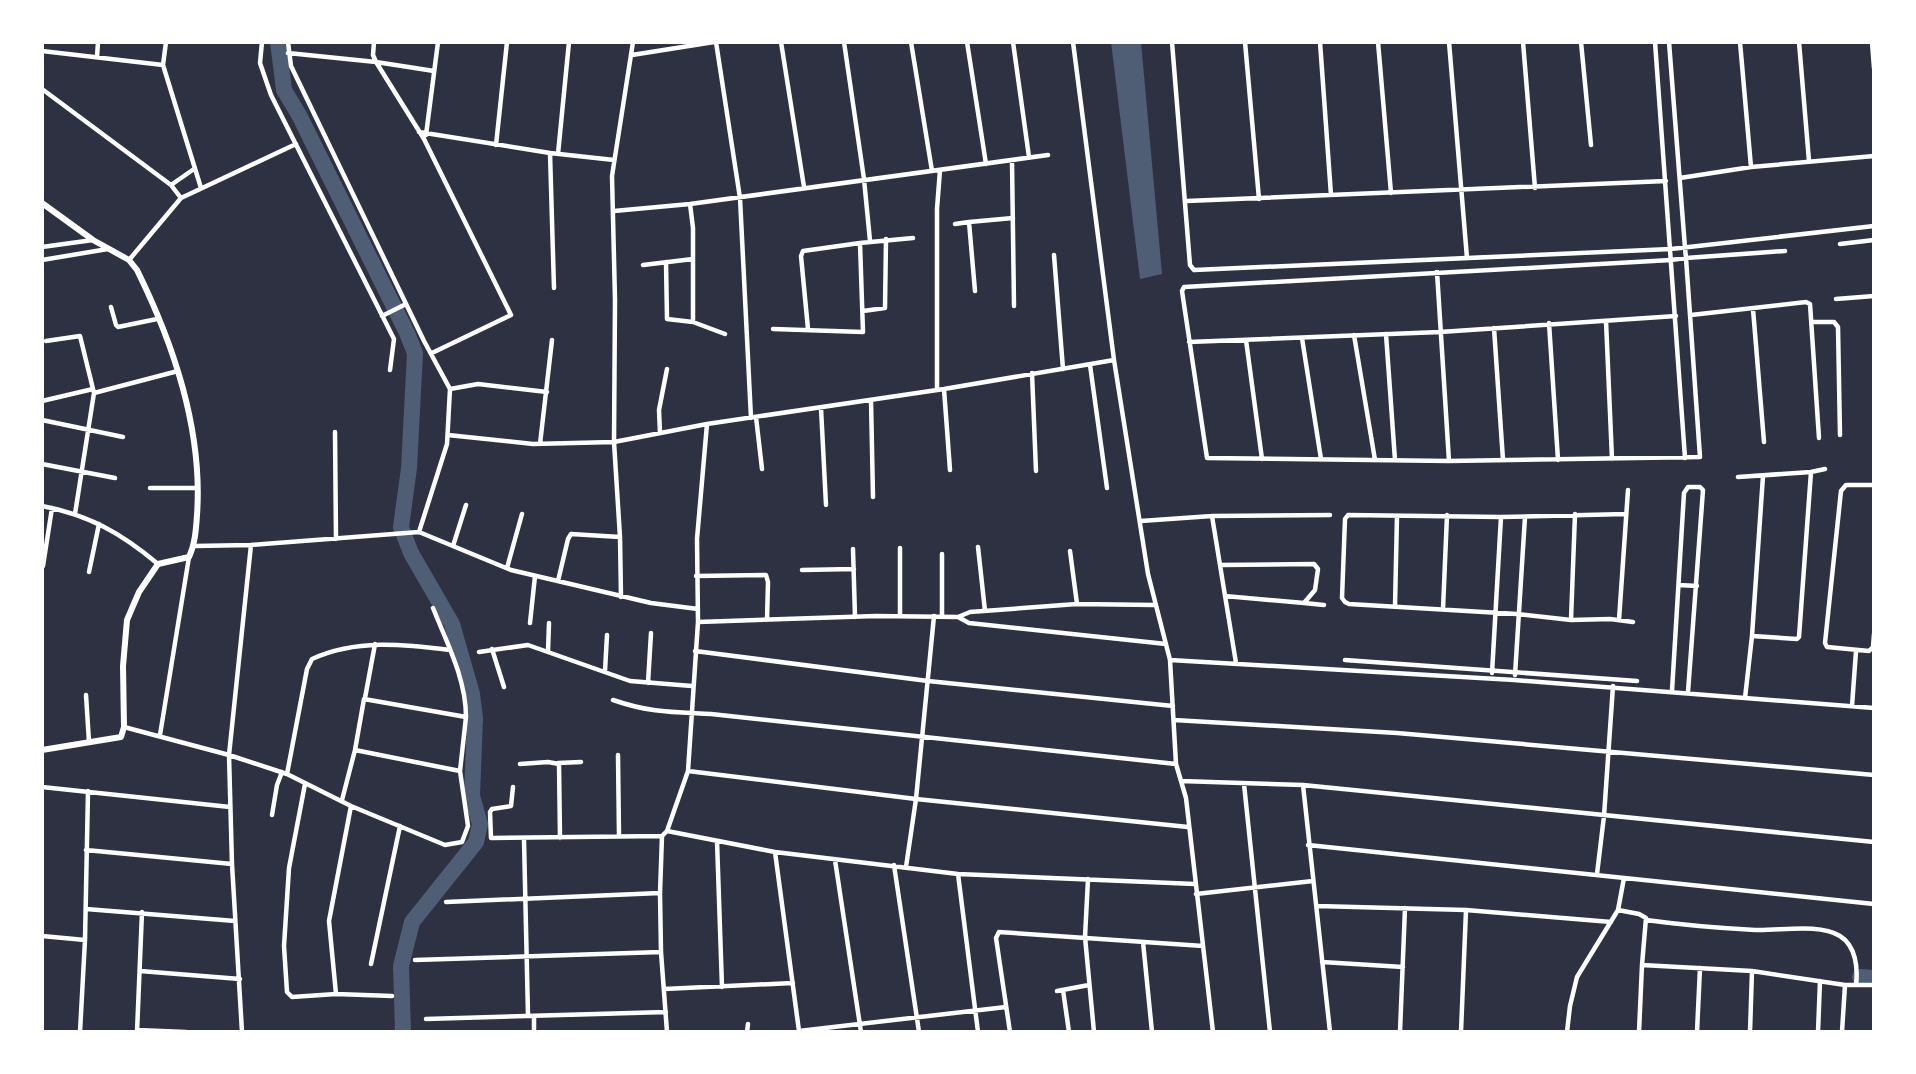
<svg xmlns="http://www.w3.org/2000/svg" width="1916" height="1074" font-family="Signika,sans-serif">
<style>
.water{fill:#4f5d75}
.lines{fill:none;stroke-linecap:round;stroke-linejoin:round}
.river{stroke:#4f5d75;stroke-width:16}
.minor{stroke:#fff;stroke-width:4.5}
.tertiary{stroke:#fff;stroke-width:6}
</style>
<rect width="100%" height="100%" fill="#2d3142"/>
<path class="water" d="M1111 42H1141L1162 274 1140 279Z"/>
<g class="lines">
<path class="river" d="M278 42 284 90 299 115 407 333 415 353 409 468 401 527 411 553 452 624 472 694 475 718 472 796 480 824 476 842 412 922 401 966 403 1032
M1860 977 1874 978"/>
<path class="minor" d="M166 42 163 65 201 188
M262 42 260 63 271 95 394 339 390 370
M288 42 291 66 424 341 450 389 447 444 419 532
M374 42 373 55 376 62 424 139 511 315 432 353
M716 42 740 198 751 418
M781 42 804 187
M844 42 864 179 870 241
M911 42 932 171
M967 42 986 164
M1013 42 1029 157
M1073 42 1114 360 1148 574 1170 660 1176 764 1186 798 1213 1032
M1172 42 1190 265 1194 270 1671 249 1874 226
M1245 42 1259 199
M1320 42 1331 195
M1378 42 1391 193
M1449 42 1467 258
M1523 42 1535 188
M1581 42 1591 145
M1655 42 1685 458
M1669 42 1685 248 1686 258 1700 457 1449 461 1207 458 1182 291 1184 287 1671 260 1686 258 1785 251
M1740 42 1751 167
M1799 42 1809 161
M1872 42 1874 68
M42 51 163 65
M288 53 376 62 434 71
M632 55 714 42
M97 57 98 42
M42 89 171 185 181 198
M419 132 550 153 614 160
M426 135 438 42
M496 145 507 42
M550 153 554 288
M558 154 569 42
M1012 161 1014 306
M1680 178 1751 167 1874 156
M171 185 194 169
M1187 201 1666 181
M690 204 693 228V322
M614 211 690 204 1048 155
M955 224 969 222
M860 243 913 238
M1840 244 1874 240
M42 247 93 240
M1054 255 1063 369
M42 260 108 249
M129 260 181 198 296 144
M666 262 667 319 693 322 725 334
M643 265 693 259
M1437 272 1449 461
M975 291 969 222 1013 218
M1836 299 1874 296
M111 307 116 325 118 327 157 319
M1753 309 1764 442
M863 311 885 308 886 239
M1691 315 1806 302 1810 304 1819 438
M382 316 406 304
M1606 321 1612 459
M1813 322H1834L1838 327 1840 435
M1549 323 1558 460
M1494 328 1503 460
M773 329 863 332 860 243 803 251 801 256 808 329
M1386 334 1395 460
M1354 335 1375 460
M1302 338 1321 459
M1246 340 1262 459
M46 341 80 336 94 393
M1189 342 1440 332 1676 316
M1090 365 1107 488
M1032 373 1036 471
M450 389 478 384 547 392
M944 389 950 470
M937 390V209L940 170
M871 400 873 497
M42 401 93 389
M821 408 826 505
M756 417 762 469
M42 420 123 437
M335 432 336 539
M660 433 659 410 667 369
M448 435 533 444 614 442 707 424 944 389 1114 360
M540 444 552 340
M42 464 115 478
M1811 472 1825 469
M1738 477 1811 472 1799 637 1797 639 1752 636
M1874 485H1846L1841 491 1825 643 1827 647 1869 651 1873 647 1874 634
M150 488H198
M42 506C89 515 121 533 158 564
M75 514 94 393 178 371
M1626 514 1501 517 1348 515 1345 519 1342 598 1345 602 1349 604 1517 614 1571 620 1610 619 1633 622
M1212 516 1236 663
M1141 521 1212 516 1330 515
M194 546 251 545 419 532 511 570 651 603 698 609
M453 546 466 505
M978 547 985 611
M853 549 855 617
M1070 551 1077 604
M942 554V616
M1220 565 1314 564 1318 569 1315 590 1304 603 1225 596
M43 566 52 508
M507 568 522 514
M802 570 854 569
M89 572 99 524
M696 576 766 575 768 582 767 620
M558 581 568 539 571 534 620 537
M1679 585 1697 586
M621 597 620 537 614 442 615 300 612 176 633 42
M1304 603 1324 605
M1395 606 1397 516
M433 608C447 643 466 679 466 717
M1443 609 1447 515
M900 616V548
M958 617 969 623 1166 644
M1571 620 1575 514
M1619 620 1628 490
M698 622 876 616 958 617 970 612 1077 604 1154 605
M530 623 535 576
M492 649 504 687
M548 651 549 623
M695 651 928 681 1173 706
M479 652 528 645 630 681 692 686
M1170 660 1514 680 1874 708
M1345 660 1637 681
M605 671 607 635
M1492 673 1501 517
M1515 675 1525 517
M648 683 651 633
M1672 691 1684 493 1688 487H1700L1703 490 1688 692
M86 695 89 742
M365 698 375 644
M1745 698 1752 636 1763 476
M613 700C651 713 672 712 711 714L1176 764
M1852 706 1856 651
M1174 720 1397 733 1874 775
M124 727 229 755 287 774 351 806 445 845 462 842 468 826 460 771 466 717 364 699 355 750 342 800
M160 735 189 557
M355 750 460 771
M618 755 619 836
M558 763 581 762
M520 764 548 762 559 764 560 838
M688 771 916 799 1188 827
M287 774 307 669 312 659C356 639 403 644 450 650
M1181 781 1303 785 1874 842
M305 784 289 868 284 946 287 992 292 997 336 994 392 996
M1244 784 1270 1032
M1303 785 1330 1032
M42 787 230 807
M513 787 511 806 492 809 490 812 491 838 662 836
M272 815 277 785 282 772
M667 831 775 852 958 874 1195 884
M662 836 667 831 688 771 698 622 697 539 707 424
M662 836 660 893 661 952 667 1032
M524 840 528 1016
M717 841 722 987
M1308 845 1874 904
M86 850 232 864
M775 852 799 1031
M835 860 861 1032
M894 865 919 1032
M906 867 916 799 934 616
M958 874 978 1032
M1597 874 1604 816 1613 686
M1624 878 1618 910 1639 914 1646 918 1642 965 1752 971 1845 985H1874
M1088 879 1085 937 1094 1032
M1196 894 1313 881
M446 902 660 893
M1317 906 1466 910 1611 922
M86 909 235 921
M1646 920C1682 925 1718 928 1755 930 1780 931 1819 923 1840 936 1856 946 1858 968 1856 985
M42 936 85 940
M1143 942 1152 1032
M415 960 661 952
M1322 962 1403 967
M371 964 400 826
M140 971 240 979
M664 989 793 983
M1063 990 1069 1032
M1057 991 1089 985
M336 994 329 921 351 806
M426 1019 666 1012
M137 1030 186 1032
M799 1031 1006 1007
M80 1032 85 940 88 791
M137 1032 142 912
M242 1032 232 864 229 755 251 545
M534 1032V1016
M747 1032 748 1024
M1010 1032 996 938 999 932 1203 946
M1400 1032 1405 908
M1461 1032 1466 910
M1567 1032 1570 1006 1577 977 1618 910
M1639 1032 1642 965
M1697 1032 1700 968
M1750 1032 1752 971
M1818 1032 1820 981
M1842 1032 1845 985"/>
<path class="tertiary" d="M42 203 93 240 129 260 137 270C174 345 203 431 197 515 196 530 195 544 189 557L158 564 139 592 127 620 123 666 124 727 121 737 42 750"/>
</g>
<rect width="1916" height="1074" fill="none" stroke="#ffffff" stroke-width="88"/>
</svg>
